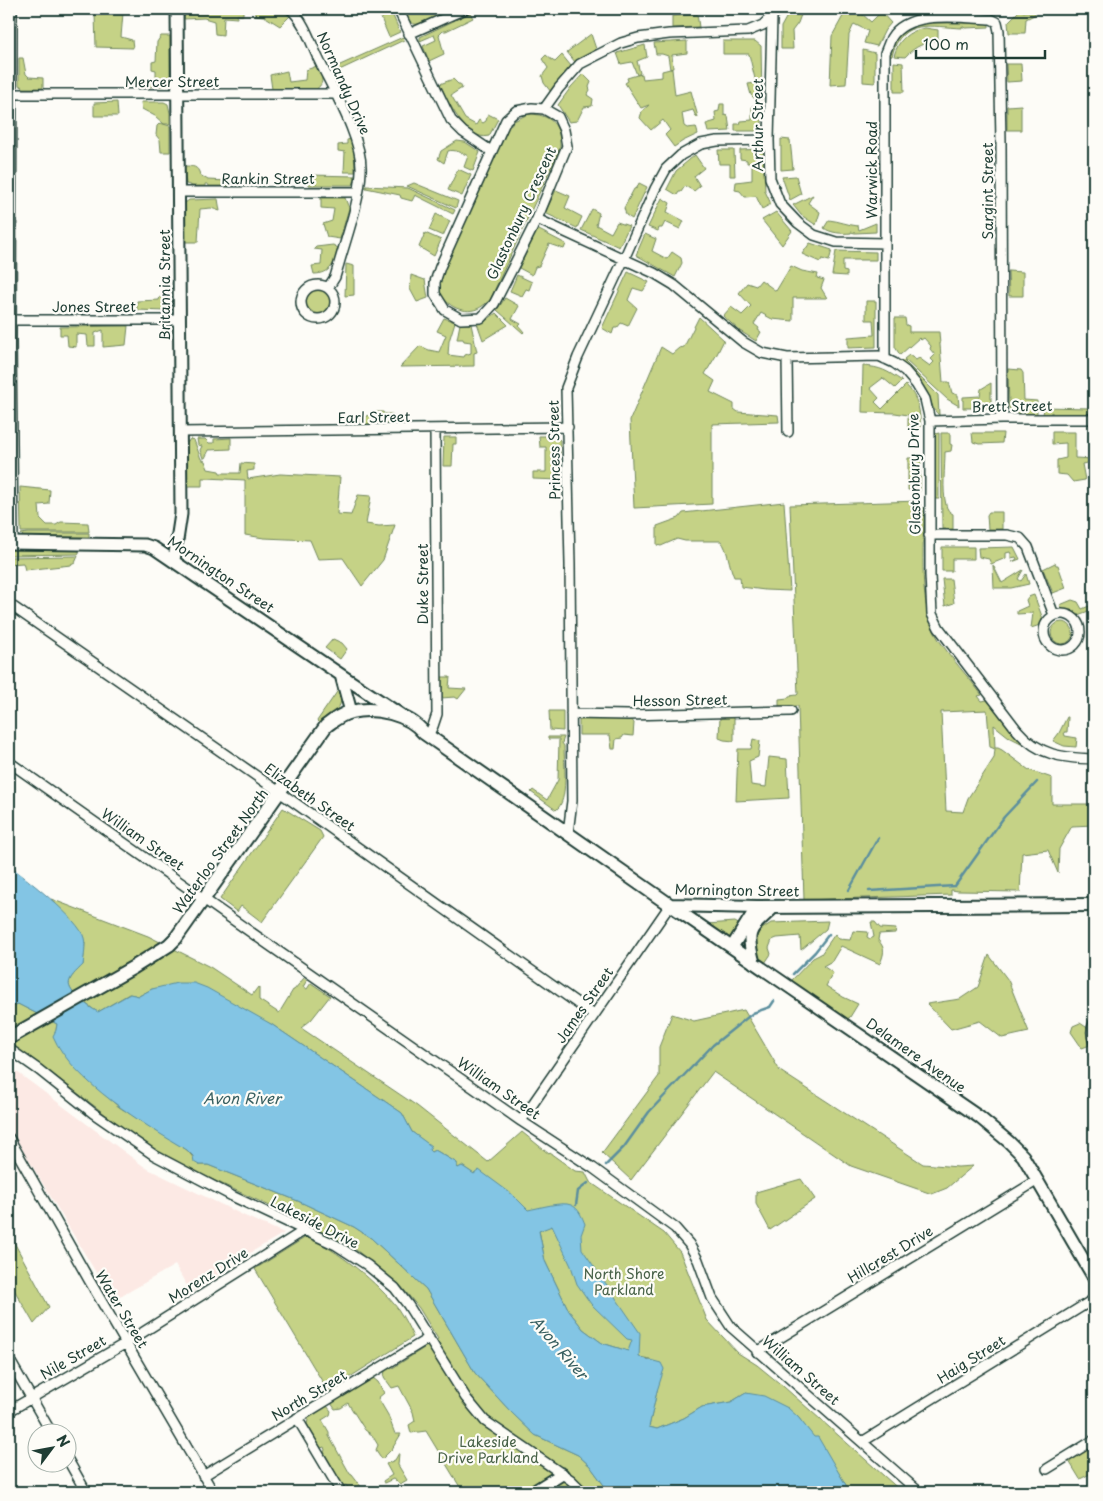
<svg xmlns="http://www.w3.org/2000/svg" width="1103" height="1501" font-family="'Playpen Sans',sans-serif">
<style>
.built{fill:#fce9e4}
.green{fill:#c5d286;stroke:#72885d;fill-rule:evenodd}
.water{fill:#83c5e4;stroke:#5b8f9e;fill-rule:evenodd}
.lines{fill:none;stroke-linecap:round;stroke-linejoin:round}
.stream{stroke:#5b8f9e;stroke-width:2.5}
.minor-casing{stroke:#1f3d34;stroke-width:12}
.tertiary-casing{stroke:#1f3d34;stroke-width:15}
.secondary-casing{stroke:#1f3d34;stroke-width:16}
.minor{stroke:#fdfcf7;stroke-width:9}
.tertiary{stroke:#fdfcf7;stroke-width:11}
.secondary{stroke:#fdfcf7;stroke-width:12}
.labels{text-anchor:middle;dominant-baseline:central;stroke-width:4.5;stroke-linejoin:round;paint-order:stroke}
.street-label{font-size:14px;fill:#1f3d34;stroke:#fdfcf7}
.park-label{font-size:14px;fill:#486248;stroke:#fdfcf7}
.water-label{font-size:15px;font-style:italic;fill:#385f60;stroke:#fdfcf7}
</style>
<rect width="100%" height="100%" fill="#fdfcf7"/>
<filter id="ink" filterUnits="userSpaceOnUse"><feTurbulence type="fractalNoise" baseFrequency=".02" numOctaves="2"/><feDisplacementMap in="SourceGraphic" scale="10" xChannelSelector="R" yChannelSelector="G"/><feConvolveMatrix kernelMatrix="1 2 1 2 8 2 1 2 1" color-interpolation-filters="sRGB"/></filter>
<g filter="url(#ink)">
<path class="built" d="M9 1066 146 1168 247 1217 284 1233 226 1267 214 1278 191 1293 175 1265 113 1301 9 1127Z"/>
<path class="green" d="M186 9H243V15H237V18L224 17 223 35 215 34 214 21 204 18 184 19Z
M255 9H279L290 16 280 26 264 16 255 15Z
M390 9 400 32 389 37 380 16 385 10Z
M404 9H420L423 15 439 9H444L446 12C439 16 419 28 412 23 408 20 406 13 404 9Z
M791 9 802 12 798 23 792 31 793 49H781V27Z
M847 9H864L861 13 871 22 881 12 891 23 885 30 877 46 864 43 868 31 854 24 849 35 846 84 830 85 832 36Z
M1020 10 1024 12 1027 11 1030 13 1032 11 1036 14 1026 19 1025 33H1009L1008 22Z
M123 13 121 37 132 40 133 48 96 47 95 15Z
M470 13 473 18 446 31H443L439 35 444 54 429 61 423 46 436 40 434 35 420 41V37Z
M697 14 699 27 672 28V16Z
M923 23H985L989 24V27L965 28 962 26V28C932 27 901 17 892 56L889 57C893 36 903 29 923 23Z
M925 28 938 30V40C924 43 915 46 905 57L894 56C898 40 908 31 925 28Z
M591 34 596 49 575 62 567 52Z
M161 36H170V81L167 86H163L141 87 140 81 142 80 156 79V70L152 69V62L156 61 157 42Z
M403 37 404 40 333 73 331 69Z
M687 41V53L672 55 673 68 670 69H672L675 95 691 91 698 117H696L693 110 682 113 684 126 687 128 696 127 698 134 683 141 674 147 665 135 670 130 663 120 651 130 640 118 642 111 649 105 641 108 625 83 628 81 627 78 637 75 632 62 621 64 617 53 645 45 647 57 637 61 640 73 637 75 642 74 643 79 662 77V71L670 69 668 56 662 54H656L654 43Z
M723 41H755L761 46 762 99H755L751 95 748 84 756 83 749 54H723Z
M863 50 875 53V83L863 82Z
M546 55 553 61 555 62 562 55 571 66 551 92 544 83 542 76 548 68 542 59Z
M19 58H23L26 74 29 77 43 78V88H24L19 85Z
M894 62 903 63 904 92H894Z
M1006 64H1021L1022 81 1007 82Z
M317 66C322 75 326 83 315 90L272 89 270 75 287 71 289 82 305 80 306 70Z
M583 74 591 82 589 87 590 90 587 95 593 99 592 106 584 107 577 121 569 122 558 105 571 87Z
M453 79 458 84H460L462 88 451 95 465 119 476 125 479 120 483 123 486 121 488 114 498 119 489 136C466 142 447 100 440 84Z
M117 102 118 116H94V103Z
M141 102H164L168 104 170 113V124H164L155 116 142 109Z
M720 104H724V115L728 116 730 131 708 132 706 124 716 121 715 112 719 111Z
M1021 105V130H1007V106Z
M752 106 762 107V131H735V124H740L741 121 752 120Z
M528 114C551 114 561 125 560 148L490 300C486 303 482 307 477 309 462 315 443 304 439 289 438 281 442 272 444 265L506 130 514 121Z
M160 123 170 126V152H161L160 140 156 135 157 126Z
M351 139 354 151 355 172H344L345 152 338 151V145L347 144V140Z
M781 139 790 140 793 169 781 170Z
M457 141 465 142 480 152 473 171 464 167 468 156C463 153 454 149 448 151L444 163 438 159 441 151Z
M763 149 765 191 771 204 762 209 756 196 745 197 740 191 735 190 736 182 752 180V163H747V160L740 159V150Z
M718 150H734L735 176H730V164H719Z
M695 155 704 168 694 176 700 186 694 191 685 186 681 192H679L677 195 667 189 676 171Z
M184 166C193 166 198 166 200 175L208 180 228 181 229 186H209L208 184H205V186H193L186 184Z
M458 169 471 175 462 196 448 190Z
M309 175H310L356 176 353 185H309Z
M796 176 801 194 790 200 782 177Z
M414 183 458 201 456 208 407 186Z
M639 183 647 187 632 219 626 215 624 208 634 189 637 188Z
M366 186 408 188 455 210 453 214 415 195 412 201 401 198 400 195 366 188Z
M556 190 570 196 565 208 582 217 577 228 545 213Z
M813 195 808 203 820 212 816 225 801 215 793 205Z
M321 198H345L349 208 340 239 327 237 323 224 332 221 334 209 321 208Z
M662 198 670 203 667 212 684 221 680 229 665 222 662 228H659L658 231 648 227Z
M218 199 220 211 211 208 200 209 198 242H185V203L189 200Z
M592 209 599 213 596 225 611 233 617 222 629 226 619 247 581 230Z
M776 212 792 231 782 245 762 220Z
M436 214 450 221 443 236 429 230Z
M829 220C839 221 848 225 858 226L859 230 876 223V232L855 233 851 232V233C843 234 830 233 824 228Z
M539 230 566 244 564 249 549 244 539 266 535 267 532 275 519 268 536 232Z
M425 233 441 240 434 256 419 247Z
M645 234 656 239 652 251 667 259 672 252 681 258 682 263 675 277 636 255Z
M810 243 832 250 829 261 822 259 820 262 802 254Z
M333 245 338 248C335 263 331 274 314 274L312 266 321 265 322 250 314 249 316 247Z
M836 251 876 252V260H843V271L847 272V276L832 275Z
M346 264 354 266V295L345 296Z
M791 266 802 271 818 274 817 278 824 280 821 288 827 298H793V321L772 319 761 313 754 324 759 328 758 330 761 332 756 341 740 331 723 316 731 307 742 315 751 306 739 293 747 283 756 286 761 280 776 291Z
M1008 271 1023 272V296H1009Z
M628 272 649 282 643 291 633 288 628 300 637 308 628 326 621 323 617 328H614L612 334 602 328Z
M411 275 425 280 428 298 417 302 410 289Z
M517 275 532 282 529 290 526 289 522 296 510 291Z
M304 302a14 14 0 1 1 28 0a14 14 0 1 1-28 0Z
M160 297 170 298V307L166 311 137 310V301L159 300Z
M505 298 519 306 512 319 521 324 519 326 524 332 523 333 497 310Z
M866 301H876V347L848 348V337L874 335 873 320H866Z
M496 313 508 325 483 340 477 323 488 319Z
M699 317 724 340 717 354 705 374 715 381 710 392 734 404V409L738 412 778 415 779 422 712 424V504L634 508 630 420 661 347 672 354 679 348 684 347Z
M444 318 455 322 449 341 448 355 464 357 465 355 471 353V342L464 341 463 339H457L460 324H471L477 352 474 353V366L400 367 420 346 429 350 439 352 446 335 437 331Z
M895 318H905L906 325 909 326V332H939L943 382H949L952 393 958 395 959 406 947 399 904 359 909 355 916 360 919 358 930 366 934 362 931 359 935 355 930 349 931 346 924 338 921 340 919 338 900 355 895 347Z
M128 326 126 345 103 347V330L95 333V346H88L87 335 76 334V347L68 346 67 335H60V327Z
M903 360 938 395 939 415C931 409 931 398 926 390 919 378 911 371 901 362Z
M863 366C881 367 887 371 902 381L895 388 883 378 870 388 879 398 875 402 882 409 906 385C918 397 921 412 920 428H908V415L895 413 862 412Z
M1008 369 1021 370 1023 373 1024 400 1037 401V415C1026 415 1015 418 1009 408Z
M991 383V408H963V397L980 396 981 389Z
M1090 400H1094V414H1054L1051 412V414L1043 415 1044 407 1089 408Z
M377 412H383L384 414H392L393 425H361V418Z
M1052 432H1075V458L1094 459V462L1082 464 1085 480 1073 482 1067 475 1057 474V460L1066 458V443L1052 444Z
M939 433V499H935V434Z
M941 433H950V444L952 445 951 451 945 452C945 468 942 489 946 505 947 509 949 512 953 514V529H942Z
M972 433H1003L1002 443 979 444 973 442Z
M539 436H554L560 440V480L533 479V472H546V447H540Z
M444 437H456V444H453L452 466H443Z
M231 438V449L209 450 205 458H203L200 450 202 446 198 445 197 439H205L209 443H214V439Z
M190 439 194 440 201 459 205 461 208 469 219 471 220 473H240L241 463 254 464V470L247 471 248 479 280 474 340 477 337 514 351 515 358 495 371 496 366 524 379 526 395 525 383 560 362 586 343 558 318 559 310 540 264 538 245 535V480L207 478H202V486H186V445Z
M908 458H921L920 491 908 490Z
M20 487 50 490 49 504 39 505 40 518 47 525H56L61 522 88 523 89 532H21Z
M920 501V508H924C924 548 917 606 939 640 952 660 968 676 982 695L978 696 982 701 987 700 1025 745 1009 737 994 725 995 748H998L1002 750 1029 770 1052 778V804H1094V825L1072 826 1059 849 1058 873 1048 850 1022 853 1020 892 958 891 951 890V895L804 900 798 706H779V699L788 698 789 696 797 695 798 694 790 505ZM987 710 990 747 995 749 994 758 968 798 963 812 946 811 941 712Z
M784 502 790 591 765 590 741 587 740 577H734C729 566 728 549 721 541H685L677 539 661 546 657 545V526L679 518 683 513Z
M989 512H1002V529H988L987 515Z
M28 533H89V539L30 538 24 537 21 534Z
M942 547H974V559H952V571H942Z
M1014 547 1020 559 1012 562 1017 559 1016 557 1011 558V554L1010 552 1006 553V558L991 564 989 559 979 557 978 548Z
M9 550H79V554L9 555Z
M78 556 75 563 71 565 25 570 23 563 9 564V557Z
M1055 563 1056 565H1058L1066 588 1053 593 1043 569Z
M993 565 1002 583 1023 570 1018 579 1021 581 1026 574 1029 584 1011 588H994Z
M942 579H951L954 603 945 606Z
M1034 595 1043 619 1040 625 1031 628 1033 613 1017 614V611L1028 606 1026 600 1028 597Z
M1072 600 1078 602 1082 609 1094 604V609L1075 616 1064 610 1060 605Z
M1051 633a11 11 0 1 1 22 0a11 11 0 1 1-22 0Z
M333 639 342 643 347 649 340 659 325 648Z
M441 677H450L449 688 466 689 458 699 455 697 441 698Z
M339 689C346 711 332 711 319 723L317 721Z
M549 711H563V731L550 730Z
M720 717H734V741L724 740 719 738Z
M1067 717H1068L1067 732H1064L1065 736 1077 738 1076 747 1064 746 1053 741 1059 733Z
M592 719H631L634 723 633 736 624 735 622 738 616 739 615 749H612L610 735H579V720Z
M548 737H564L562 743 564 746C564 762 569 801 556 810L531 792 533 790 547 800 558 780 559 739H548Z
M753 739 760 741 758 757 749 761 751 785 766 787 769 757 787 759 789 798 736 801 738 749H751Z
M283 808 320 831 323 837 262 922 241 906 237 912 220 899Z
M51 899 148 936 210 967 252 995 258 987 259 988V1000L279 1013 293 990H294L304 978 307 980 303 987 307 989 311 983 330 996 311 1020 301 1028 417 1106 488 1162 522 1132 549 1154 550 1153 575 1171 585 1172 590 1182 664 1233 680 1252 707 1320 738 1353 757 1365 784 1387 902 1492H850L840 1475 798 1417 746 1393 731 1402 702 1407 684 1418 657 1429 649 1427 657 1391 650 1359 639 1357 628 1351 602 1343 583 1329 569 1311 545 1261 539 1230 474 1174 462 1166 458 1168 457 1167V1163L435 1150 431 1152 429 1150 430 1146 412 1132 402 1113 271 1024 152 989 139 996 129 994 98 1012C92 1009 87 1004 81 1000 63 985 67 980 83 965L85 943Z
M828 921 826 929 801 950 800 936 777 938 772 940 769 948 771 954 765 963C752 956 752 942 756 930L759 931 771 923Z
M735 922 740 925 730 940 707 924Z
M871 922H875L880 928 896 929 895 933 879 934 878 940C886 949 884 953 880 964L841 946 832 961 823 966 833 973 826 986 843 997 858 1004 850 1017 846 1020 791 981 813 958 821 954 835 934 839 939 850 940 853 931 868 932 867 937 870 939 874 937Z
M989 955 1008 980 1029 1032 1002 1038 980 1021 951 1029 927 1004 960 999 978 987Z
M18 1004 57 1024 56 1030 83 1076 119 1107 187 1150 199 1165H208L298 1201 354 1227 371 1238 426 1289 475 1373 511 1412 535 1435 578 1455 590 1466 609 1492H463L426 1431 411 1433 409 1425 415 1421 413 1412 399 1386 392 1388 384 1377 385 1370 390 1368 391 1369 438 1339 419 1308 400 1285 356 1250 298 1219 157 1154 33 1059 9 1045V1008Z
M744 1010 780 1071 923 1164 958 1167 973 1166 947 1188 932 1194 851 1166 713 1072 631 1180 602 1153 659 1076V1047L672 1014 694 1021Z
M1080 1023 1089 1029 1093 1044 1082 1048 1071 1032 1073 1026Z
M801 1179 815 1199 770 1230 756 1204V1192Z
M9 1233 49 1307 34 1324 9 1281Z
M306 1237C335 1247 380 1285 398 1309 404 1318 409 1328 413 1337L328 1391 255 1269Z
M373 1378 378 1382 384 1393 378 1398 388 1415 395 1434H401L392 1449 382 1459 376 1450 378 1445 372 1435 365 1430 348 1403 341 1408 335 1409 331 1403Z
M327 1406 331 1411 330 1415 322 1420 329 1432V1436L350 1474 352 1475 365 1492H347L346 1490 348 1488 346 1485 343 1486 324 1452 325 1450 324 1447 321 1448 307 1424 309 1416Z
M1090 1448 1094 1455V1468L1091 1469 1092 1473 1080 1479 1069 1461Z
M399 1453 398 1465 407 1480 400 1484 393 1479 384 1483 383 1481 392 1475 386 1464 395 1460Z"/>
<path class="water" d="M9 866C25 877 80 920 84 938 86 946 84 956 83 965 67 980 63 985 81 1000 87 1005 92 1009 98 1012L130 994 139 996 152 989 177 983H194L207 988 271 1024 402 1113 412 1132 431 1146 429 1150 431 1152 435 1150 457 1163V1167L458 1168 462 1166 474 1174 479 1170 513 1195 528 1210C539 1208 562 1201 571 1205 579 1208 582 1217 585 1224L581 1235 582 1249 640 1333 639 1357 661 1363 664 1369 657 1391 649 1427 657 1429 684 1418 702 1407 731 1402 746 1393 764 1396 788 1408 798 1417 814 1437H818L850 1492H609L590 1466 578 1455 535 1435 511 1412 475 1373 426 1289 371 1238 354 1227 298 1201 208 1165H199L194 1162 193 1156 187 1150C146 1126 72 1081 53 1036L56 1030 57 1024 18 1004 9 1008ZM552 1226 571 1266 577 1284 591 1304 627 1339 632 1340 628 1351 602 1343 583 1329 569 1311 545 1261 539 1231Z"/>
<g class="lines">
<path class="stream" d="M849 890 878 838
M869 891 955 886 1004 817 1037 782
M793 974 815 952 829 934
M606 1165 624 1147 649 1112 713 1045 753 1013 770 1007 774 1001
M576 1205 578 1191 588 1183"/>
<defs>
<path id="minor" d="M12 9 11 341 13 543
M291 9C305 23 310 41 318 58 332 88 363 139 361 171 360 201 346 238 338 267L335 277 328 288
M398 9 451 120 463 132 491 151
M772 17 769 140 770 178 780 204 798 223 814 235 836 242 885 243
M409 34 465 9
M9 94H336
M532 108 544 109 558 117 564 130 567 146 537 219 512 269 494 304 481 318 461 319 445 310 435 294V282L440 267 506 120 516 111Z
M544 109 559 88 580 64 621 43 638 38 669 34 748 31 763 25 779 9
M178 192H358
M537 219 654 273 674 285 743 342 762 353 787 358 879 356 894 363 905 371 916 384 925 399 930 421V575L932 614 939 628 1017 730C1039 756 1063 758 1094 759
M301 302a17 17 0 1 1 34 0a17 17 0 1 1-34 0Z
M9 320H179
M787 358 788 432
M885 359V53C887 48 889 43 891 38 908 9 963 18 991 19L997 22 999 31 1001 143 1002 419
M930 421 1002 419H1094
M180 432 568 427
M929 535H1007L1020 538 1028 547 1054 615
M9 604 288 798 594 1015
M1044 632a18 18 0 1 1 36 0a18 18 0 1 1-36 0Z
M571 714 628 715 791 711
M428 736 433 726 437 714 435 430
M9 762 262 940 521 1121 593 1168 675 1228 689 1244 698 1260 712 1298 731 1327 919 1492
M568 833 572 801 570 564 566 388 578 357 624 259 655 189 666 169 681 155 701 144 717 141 769 140
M1094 1023C1091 1029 1091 1035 1094 1042
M9 1049 39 1070 93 1113 154 1155 232 1196 336 1245 367 1265 395 1288 408 1305 466 1398 485 1421 571 1480 583 1492
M521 1121 670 905
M9 1138 89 1280 213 1492
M757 1352 1038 1180
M9 1359 52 1434
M9 1411 126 1343 305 1230
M297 1418 341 1492
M862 1442 1094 1299
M68 1460 86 1492
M1047 1469 1094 1440
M203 1476 429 1338"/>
<path id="tertiary" d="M9 543 145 545 154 548 341 675 351 712
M174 560 181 514 177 9
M341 675 401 715
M670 905 979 1117 1009 1142 1023 1156 1094 1278
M732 947 757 907
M754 963C745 929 750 930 774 907
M533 1492 562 1474"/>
<path id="secondary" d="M9 1038 134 967 169 945 176 938 326 726C334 720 341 714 351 712 375 706 409 714 424 733L670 905 757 907 1094 905"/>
</defs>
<use href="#minor" class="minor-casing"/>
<use href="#tertiary" class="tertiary-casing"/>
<use href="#secondary" class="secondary-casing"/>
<use href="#minor" class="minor"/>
<use href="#tertiary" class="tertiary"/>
<use href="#secondary" class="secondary"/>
</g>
</g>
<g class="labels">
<g class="street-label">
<text x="172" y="81">Mercer Street</text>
<text transform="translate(344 83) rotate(66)">Normandy Drive</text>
<text transform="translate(757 125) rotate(-90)">Arthur Street</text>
<text transform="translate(871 170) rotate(-90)">Warwick Road</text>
<text x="268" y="178">Rankin Street</text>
<text transform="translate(987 191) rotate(-90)">Sargint Street</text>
<text transform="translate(521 213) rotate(-65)">Glastonbury Crescent</text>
<text transform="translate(164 285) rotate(-90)">Britannia Street</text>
<text x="94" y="306">Jones Street</text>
<text transform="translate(1012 406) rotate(-1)">Brett Street</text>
<text transform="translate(374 417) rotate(-1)">Earl Street</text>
<text transform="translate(554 450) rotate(-91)">Princess Street</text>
<text transform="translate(914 474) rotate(-91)">Glastonbury Drive</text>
<text transform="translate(221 574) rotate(34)">Mornington Street</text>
<text transform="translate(422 584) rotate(-90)">Duke Street</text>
<text transform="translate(680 700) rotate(-1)">Hesson Street</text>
<text transform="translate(310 797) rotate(35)">Elizabeth Street</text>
<text transform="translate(143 839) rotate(35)">William Street</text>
<text transform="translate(220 851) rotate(-54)">Waterloo Street North</text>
<text transform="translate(737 890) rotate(1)">Mornington Street</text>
<text transform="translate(584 1005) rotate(-55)">James Street</text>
<text transform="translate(916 1055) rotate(35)">Delamere Avenue</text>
<text transform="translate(499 1088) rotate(35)">William Street</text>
<text transform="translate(315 1222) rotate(27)">Lakeside Drive</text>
<text transform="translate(890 1254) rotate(-31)">Hillcrest Drive</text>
<text transform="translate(208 1275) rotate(-32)">Morenz Drive</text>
<text transform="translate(122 1309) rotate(59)">Water Street</text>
<text transform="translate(73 1357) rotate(-30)">Nile Street</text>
<text transform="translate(971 1359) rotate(-32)">Haig Street</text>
<text transform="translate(801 1370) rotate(41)">William Street</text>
<text transform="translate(309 1395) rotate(-31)">North Street</text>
</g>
<g class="park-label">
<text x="624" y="1273">North Shore<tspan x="624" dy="16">Parkland</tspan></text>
<text x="488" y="1441">Lakeside<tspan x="488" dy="16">Drive Parkland</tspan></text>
</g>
<g class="water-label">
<text x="242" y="1097">Avon River</text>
<text transform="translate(560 1347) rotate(49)">Avon River</text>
</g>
</g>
<rect width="1103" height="1501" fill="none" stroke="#fdfcf7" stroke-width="30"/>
<rect x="15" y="15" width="1073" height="1471" fill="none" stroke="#1f3d34" stroke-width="2" filter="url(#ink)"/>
<g transform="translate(52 1448) rotate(58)"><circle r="24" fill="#fdfcf7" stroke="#a4b0a9"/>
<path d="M0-4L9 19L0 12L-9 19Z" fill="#1f3d34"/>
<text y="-8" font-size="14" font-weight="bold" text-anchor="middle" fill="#1f3d34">N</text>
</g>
<path d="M916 50v8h129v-8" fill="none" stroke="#1f3d34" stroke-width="2.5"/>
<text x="923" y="50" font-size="15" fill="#1f3d34" stroke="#fdfcf7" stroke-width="4" paint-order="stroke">100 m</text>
</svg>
